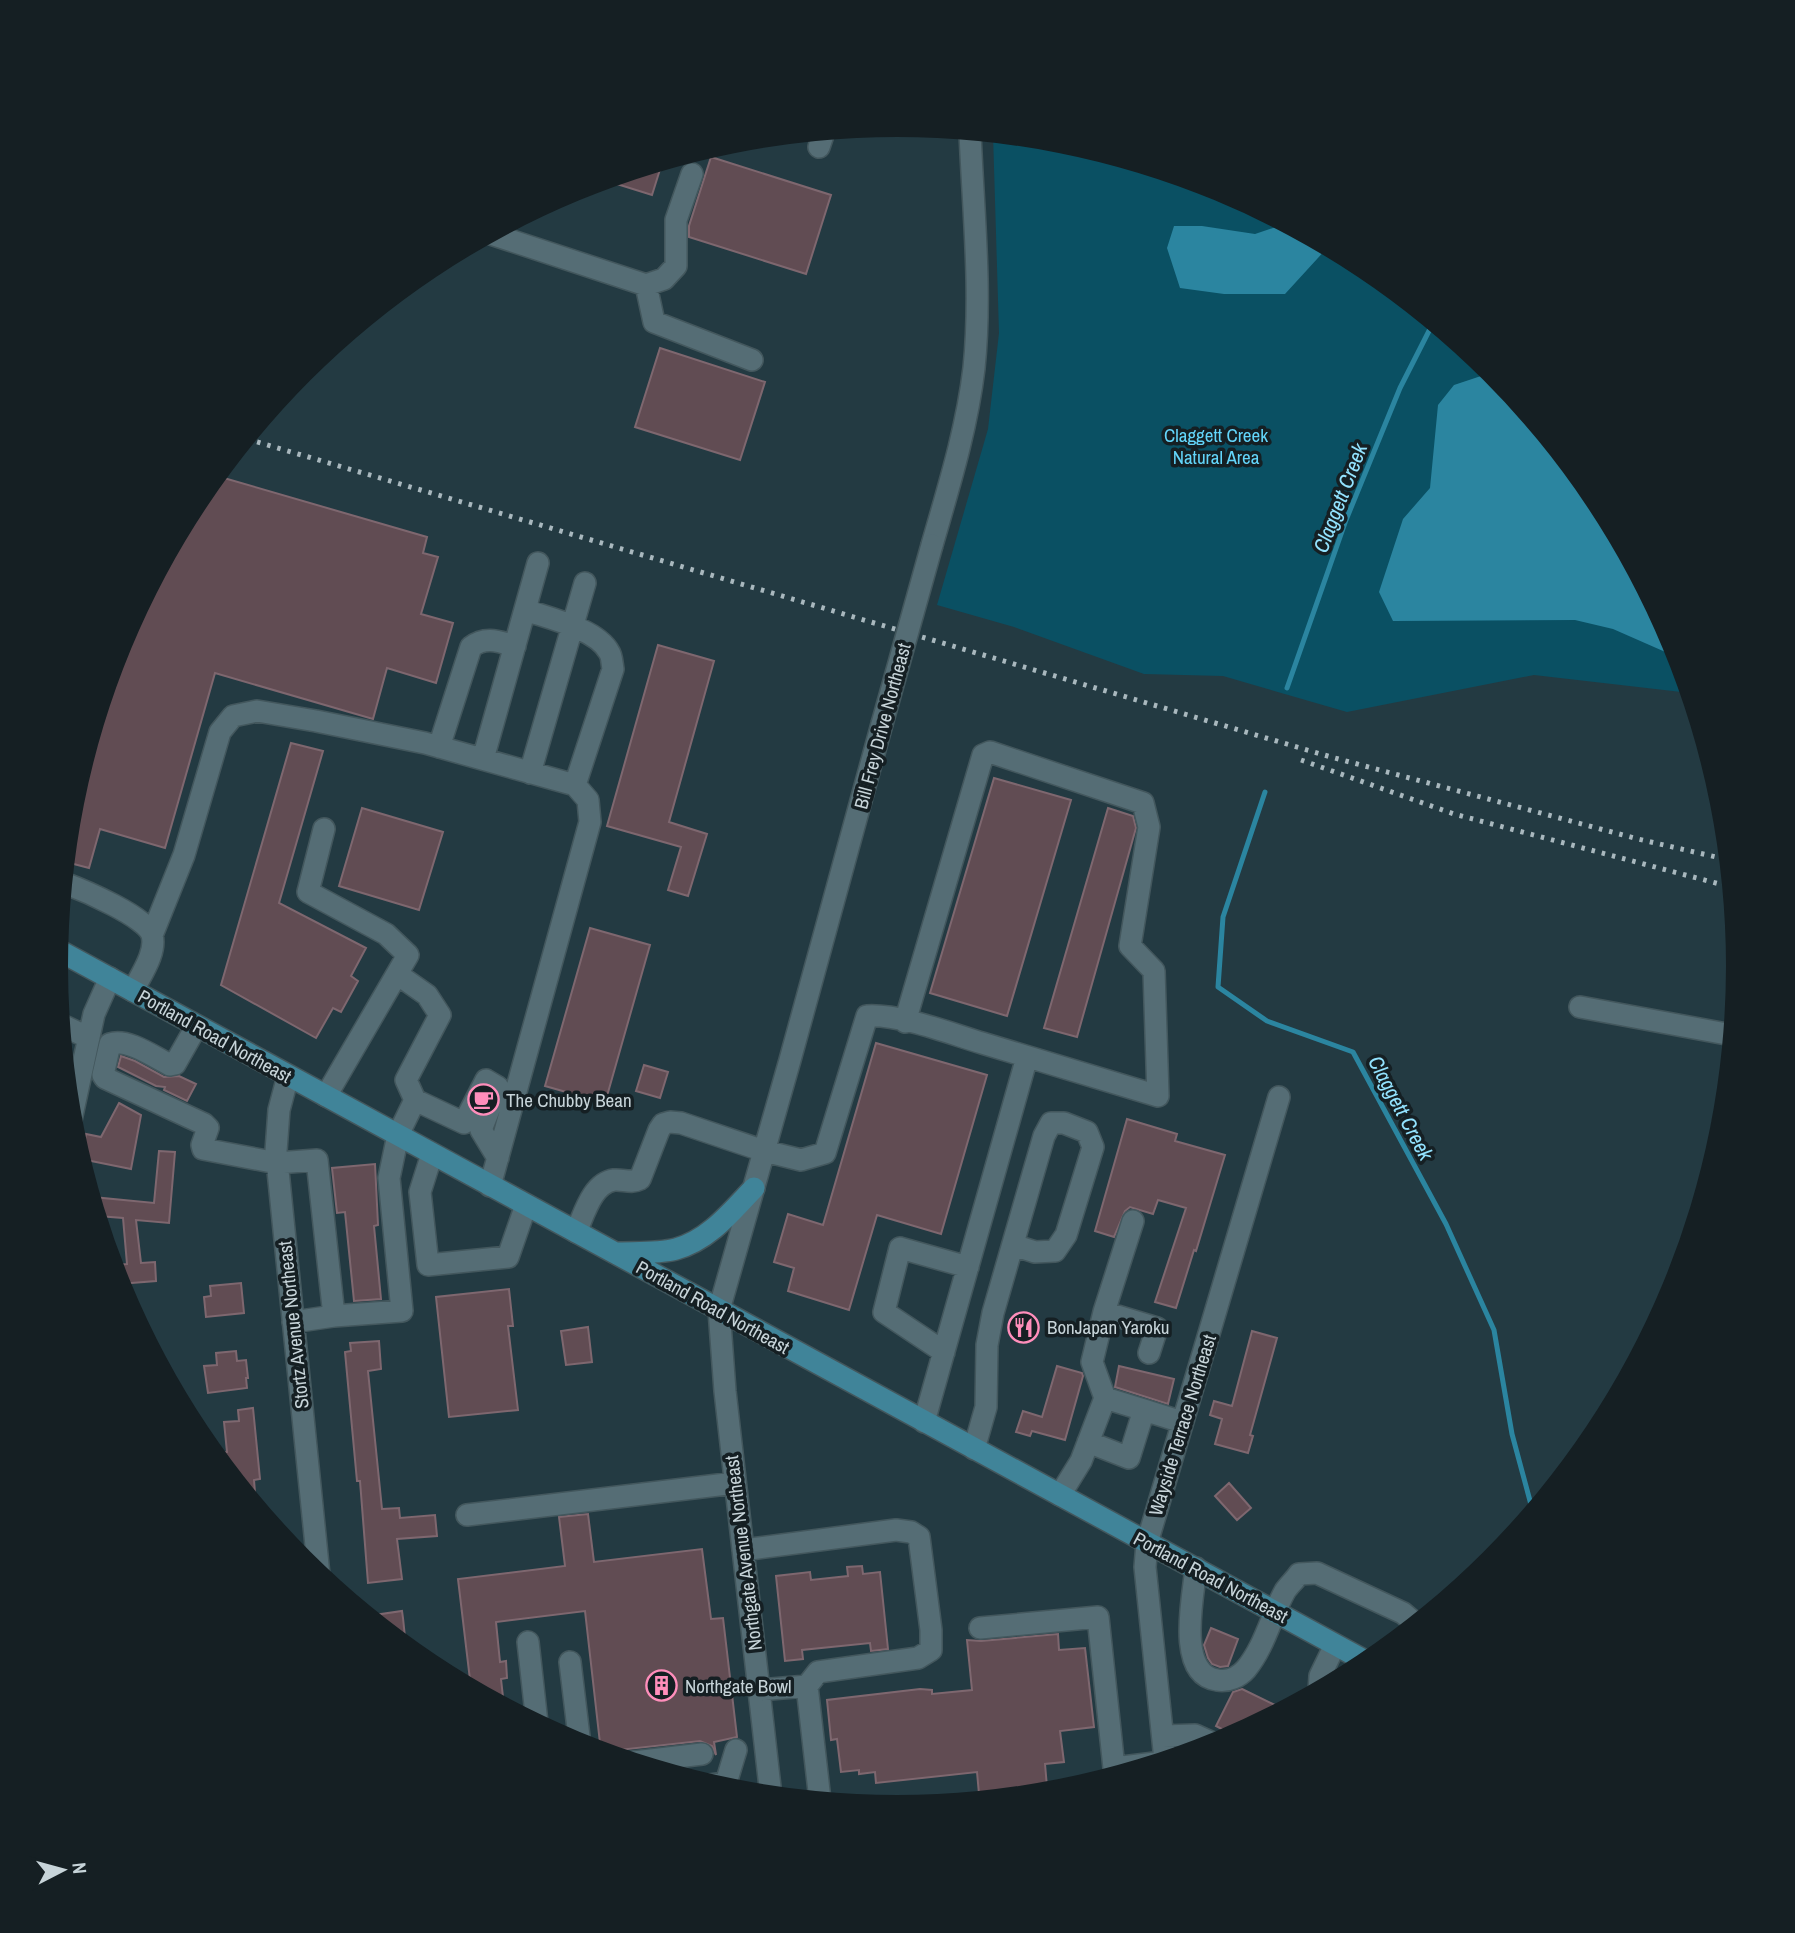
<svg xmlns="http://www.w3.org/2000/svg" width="1795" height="1933" font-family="'Archivo Narrow',sans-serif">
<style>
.green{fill:#0a5063}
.water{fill:#2b85a0}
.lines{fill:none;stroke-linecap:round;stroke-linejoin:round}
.stream{stroke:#2b85a0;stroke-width:5}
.building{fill:#614c53;stroke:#7e676f;stroke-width:2}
.minor-casing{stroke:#43575d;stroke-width:24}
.major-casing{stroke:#43575d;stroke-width:24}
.path{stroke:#63767d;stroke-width:3.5;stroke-dasharray:3.5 3.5;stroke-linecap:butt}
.minor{stroke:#556d75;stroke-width:21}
.major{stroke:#408499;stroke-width:21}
.rail{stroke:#a9b8be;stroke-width:5;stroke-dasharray:3.5 7;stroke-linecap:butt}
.minor-bridge-casing{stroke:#43575d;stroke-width:24;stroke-linecap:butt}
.minor-bridge{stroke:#556d75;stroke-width:21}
.labels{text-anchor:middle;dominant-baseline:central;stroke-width:7;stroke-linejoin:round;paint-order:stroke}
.park-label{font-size:19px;fill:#63d6fb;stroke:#151f23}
.street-label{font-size:19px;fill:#c7d4d9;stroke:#151f23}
.poi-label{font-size:19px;fill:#c7d4d9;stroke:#151f23;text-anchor:start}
.water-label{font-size:21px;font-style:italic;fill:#93e3ff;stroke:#151f23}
</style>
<rect width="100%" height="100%" fill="#233a42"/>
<path class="green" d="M993 134 1062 141 1220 189 1365 267 1493 372 1597 499 1675 645 1690 693 1534 675 1347 712 1223 676 1144 674 1014 627 937 605 988 429 999 333Z"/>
<path class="water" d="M1285 224 1328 247 1285 294H1224L1180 288 1167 248 1174 226H1202L1255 234Z
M1493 372 1597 499 1675 645 1679 658 1613 629 1575 620 1393 621 1379 592 1403 519 1430 488 1438 405 1454 385Z"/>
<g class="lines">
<path class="stream" d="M1287 688 1346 520 1400 388 1433 323
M1265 792 1223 917 1218 987 1267 1021 1353 1052 1446 1224 1494 1330 1512 1434 1533 1512"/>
</g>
<path class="building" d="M711 157 831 195 806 274 689 237V226Z
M662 163 652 195 604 180Z
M660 348 765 382 740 460 635 427Z
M217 476 427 537 423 553 438 557 421 614 453 623 436 683 387 668 373 719 215 673 165 848 100 829 89 868 66 862 72 802 120 644 198 499Z
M658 645 714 661 669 822 707 834 688 896 668 890 681 847 607 826Z
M291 743 323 751 279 903 366 948 351 976 358 981 341 1012 333 1008 316 1038 221 985Z
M994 778 1071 800 1007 1016 930 993Z
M362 808 443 832 419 910 339 886Z
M1108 808 1133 816 1136 828 1077 1037 1044 1028Z
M590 928 650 945 605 1103 545 1086Z
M876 1043 987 1075 941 1234 877 1215 849 1310 788 1291 794 1268 774 1262 788 1214 823 1225Z
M121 1056 135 1061 164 1077 179 1076 196 1084 187 1101 164 1090 165 1087 156 1086 118 1067Z
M644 1065 668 1072 660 1098 636 1091Z
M119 1103 141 1115 131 1169 81 1159 86 1134 101 1137Z
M1127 1119 1177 1134 1175 1141 1225 1155 1196 1251 1194 1250 1176 1308 1155 1302 1186 1208 1158 1200 1153 1214 1130 1207 1125 1211 1114 1237 1095 1231Z
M159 1151 175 1152 169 1223 136 1220 141 1263 155 1262 156 1281 119 1284 113 1265 127 1264 123 1218 98 1216 92 1197 154 1203Z
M375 1164 378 1225 374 1226 381 1299 354 1301 345 1212 337 1213 332 1168Z
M241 1283 244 1313 206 1317 204 1297 211 1296 210 1286Z
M509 1289 513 1326H508L518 1410 449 1417 436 1297Z
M588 1327 592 1362 566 1365 561 1331Z
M1252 1331 1277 1338 1250 1435 1253 1436 1248 1453 1215 1444 1222 1419 1210 1415 1214 1401 1232 1406Z
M379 1341 381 1369 368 1371 382 1509 399 1508 400 1518 435 1515 437 1536 397 1539 402 1579 368 1583 360 1481H357L345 1352 351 1351 350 1343Z
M236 1351 237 1361 246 1360 248 1378H246L247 1388 208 1393 204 1366 217 1365 216 1353Z
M1057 1366 1082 1373 1083 1376 1065 1440 1032 1431 1030 1436 1016 1432 1023 1411 1042 1417Z
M1119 1366 1174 1379 1168 1404 1115 1387Z
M253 1408 260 1479 254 1480 256 1505 223 1465 222 1453 227 1452 224 1422 239 1421 238 1410Z
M1229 1483 1251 1508 1237 1520 1215 1496Z
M588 1514 594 1562 702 1549 711 1619 723 1618 737 1737 714 1742 716 1755 712 1746 700 1741 601 1752 585 1611 496 1622 500 1662 506 1661 507 1678 501 1679 504 1706 471 1688 458 1579 565 1566 559 1517Z
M862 1566 863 1574 880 1572 888 1649 871 1651 870 1643 802 1650 803 1659 785 1661 776 1576 810 1572 811 1580 848 1576 847 1567Z
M402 1611 403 1618 406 1647 368 1616Z
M1211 1628 1238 1639 1228 1666 1220 1667 1212 1664 1208 1658 1204 1645Z
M1058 1634 1059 1650 1085 1648 1094 1727 1060 1731 1064 1762 1045 1764 1047 1787 979 1794 977 1772 876 1783 875 1772 859 1774V1770L841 1772 837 1739 831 1740 827 1700 920 1689 932 1690V1694L972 1690 967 1640 981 1641Z
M1242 1689 1275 1705 1268 1718 1235 1736 1216 1726 1233 1692Z"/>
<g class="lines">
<defs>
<path id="minor" d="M819 147 824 132
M491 234 646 285
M646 285 654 322 752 360
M646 285 664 279 676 266V220L692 174
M932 545C949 486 967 428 974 368 982 291 973 209 970 132
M525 610C548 618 597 629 609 652 612 656 612 664 613 669L575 785
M439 747 471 647C485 636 498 641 515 646
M483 759 538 563
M530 773 585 583
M324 829 308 892 386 934 408 955 326 1096
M64 883C83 890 147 917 152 935 157 953 140 976 133 991
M152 935 184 855 220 732 233 716 257 711 316 721 425 743 575 785 588 800 590 822 490 1186
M1580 1007 1732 1035
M62 1025 89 1038
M196 1027 175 1064 170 1065C154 1057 128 1038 110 1044L103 1075 105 1078 204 1124 208 1128 202 1145 203 1149 277 1163 317 1160 334 1316 402 1311 389 1178 398 1135 415 1100 406 1080 440 1015 427 995 397 974
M288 1076 279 1110 276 1151 319 1575
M415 1100 464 1123 486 1080 498 1087 481 1130 498 1158
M71 1120 94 1014 110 978
M1722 1133 1724 1121
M432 1154 420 1192 428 1265 508 1257 526 1205
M576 1232C584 1215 592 1183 614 1180 624 1179 630 1184 640 1179L659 1130 663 1124 670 1122 681 1123 764 1151 801 1160 825 1153 867 1016C900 1014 949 1033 982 1043 1040 1061 1099 1078 1158 1096L1154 971 1130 946 1149 827 1143 803 990 752 983 755 905 1022
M1104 1312 1157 1328 1149 1353
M293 1322 334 1316
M944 1352 884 1312 900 1248 968 1267
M1144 1410 1182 1422
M924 1422 1027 1057
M1088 1442 1129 1458 1144 1410 1105 1398
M974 1449 986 1407 987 1345 993 1313 1044 1136 1051 1123H1064L1087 1132 1093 1147 1066 1235 1055 1251 1035 1252 1013 1245
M1060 1495 1081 1461 1105 1398 1092 1362 1104 1312 1133 1221
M467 1515 735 1483
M743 1550 896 1530 911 1532 919 1537 931 1630V1650L918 1658 818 1672 807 1686
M1196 1568C1193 1597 1176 1674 1217 1680 1228 1682 1239 1677 1246 1669 1265 1646 1271 1616 1285 1591 1289 1585 1295 1580 1299 1574L1317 1573 1403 1613 1416 1624
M980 1628 1098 1617 1114 1768 1155 1763
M528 1642 537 1723
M570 1662 580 1745
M759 1690 807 1686 820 1800
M1319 1691 1320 1676 1335 1645
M1163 1736 1195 1735 1217 1745
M1165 1760 1145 1567 1147 1543 1279 1097
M634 1762 702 1754
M710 1785 726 1783 736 1750
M771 1796 725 1391 719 1310 790 1060 882 724"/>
<path id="major" d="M58 950 1369 1663
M615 1253C634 1252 657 1254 676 1249 709 1240 731 1212 754 1188"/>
</defs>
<use href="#minor" class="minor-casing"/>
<use href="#major" class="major-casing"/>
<path class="path" d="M946 130V135H953"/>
<use href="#minor" class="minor"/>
<use href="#major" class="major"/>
<path class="rail" d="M247 439 1331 757 1638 839 1729 860
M1301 760 1454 814 1731 887"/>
<defs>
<path id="minor-bridge" d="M882 724 932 545"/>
</defs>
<use href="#minor-bridge" class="minor-bridge-casing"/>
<use href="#minor-bridge" class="minor-bridge"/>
</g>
<defs>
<symbol id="cafe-ring" viewBox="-11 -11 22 22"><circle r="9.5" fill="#151f23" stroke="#ff8ebb" stroke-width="1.5"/><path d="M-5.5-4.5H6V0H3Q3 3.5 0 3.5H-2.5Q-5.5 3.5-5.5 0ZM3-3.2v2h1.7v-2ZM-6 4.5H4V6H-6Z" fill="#ff8ebb"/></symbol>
<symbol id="restaurant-ring" viewBox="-11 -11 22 22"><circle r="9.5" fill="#151f23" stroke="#ff8ebb" stroke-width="1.5"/><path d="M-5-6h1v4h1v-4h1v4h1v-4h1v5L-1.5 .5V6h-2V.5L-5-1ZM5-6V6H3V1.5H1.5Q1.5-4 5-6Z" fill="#ff8ebb"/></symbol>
<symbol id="building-ring" viewBox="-11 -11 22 22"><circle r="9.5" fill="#151f23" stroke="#ff8ebb" stroke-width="1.5"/><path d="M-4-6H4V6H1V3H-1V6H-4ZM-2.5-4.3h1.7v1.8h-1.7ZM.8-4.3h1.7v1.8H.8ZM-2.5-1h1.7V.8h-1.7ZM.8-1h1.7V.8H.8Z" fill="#ff8ebb"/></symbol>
</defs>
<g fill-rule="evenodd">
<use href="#cafe-ring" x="466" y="1082" width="35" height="35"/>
<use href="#restaurant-ring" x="1006" y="1310" width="35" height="35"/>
<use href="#building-ring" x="644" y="1668" width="35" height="35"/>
</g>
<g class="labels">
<g class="park-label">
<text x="1216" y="435">Claggett Creek<tspan x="1216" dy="22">Natural Area</tspan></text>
</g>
<g class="street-label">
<text transform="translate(882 726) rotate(-75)">Bill Frey Drive Northeast</text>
<text transform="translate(215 1036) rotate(29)">Portland Road Northeast</text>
<text transform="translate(713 1307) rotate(29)">Portland Road Northeast</text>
<text transform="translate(293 1325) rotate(-96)">Stortz Avenue Northeast</text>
<text transform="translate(1182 1425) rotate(-73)">Wayside Terrace Northeast</text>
<text transform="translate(743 1553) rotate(-97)">Northgate Avenue Northeast</text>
<text transform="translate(1211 1577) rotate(28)">Portland Road Northeast</text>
</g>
<g class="poi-label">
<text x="506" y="1100">The Chubby Bean</text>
<text x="1047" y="1327">BonJapan Yaroku</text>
<text x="685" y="1686">Northgate Bowl</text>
</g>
<g class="water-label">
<text transform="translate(1340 498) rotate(-69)">Claggett Creek</text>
<text transform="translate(1401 1108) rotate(62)">Claggett Creek</text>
</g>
</g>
<path d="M0 0H1795V1933H0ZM68 966a829 829 0 1 1 1658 0a829 829 0 1 1-1658 0Z" fill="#151f23" fill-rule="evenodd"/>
<g transform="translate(63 1870) rotate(84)" stroke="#151f23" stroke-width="5" paint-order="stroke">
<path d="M0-5L12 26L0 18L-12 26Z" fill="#c7d4d9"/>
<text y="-10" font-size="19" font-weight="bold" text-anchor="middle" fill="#c7d4d9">N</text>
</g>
</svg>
